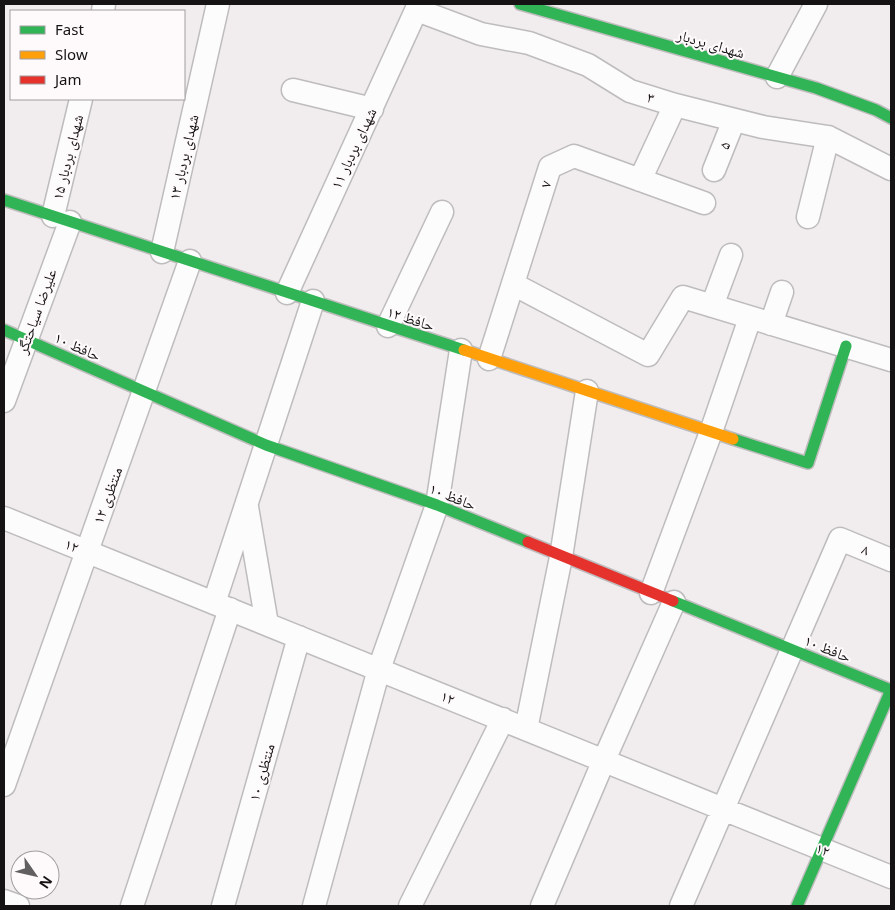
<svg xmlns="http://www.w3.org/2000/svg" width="895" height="910" font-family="'Noto Sans','Noto Naskh Arabic',sans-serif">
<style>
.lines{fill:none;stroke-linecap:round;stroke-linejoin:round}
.street-casing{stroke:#bebcbd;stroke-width:25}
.fast-casing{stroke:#bebcbd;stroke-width:14}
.slow-casing{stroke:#bebcbd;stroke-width:14}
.jam-casing{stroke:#bebcbd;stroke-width:14}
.street{stroke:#fdfcfd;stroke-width:22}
.fast{stroke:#30b455;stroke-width:11}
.slow{stroke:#ff9f0a;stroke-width:11}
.jam{stroke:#e5322d;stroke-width:11}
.labels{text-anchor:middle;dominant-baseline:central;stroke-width:4;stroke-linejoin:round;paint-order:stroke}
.street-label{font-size:15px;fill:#151314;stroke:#fefafb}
</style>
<rect width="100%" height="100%" fill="#f1edef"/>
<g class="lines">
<defs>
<path id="street" d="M417 10 481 34 529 43 588 65 630 91 675 105 763 127 828 137 891 169
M103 11 104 4
M777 77 816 4
M293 90 372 109
M714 170 734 120
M640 180 675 105
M53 216 81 99
M808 217 828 137
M162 252 218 4
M513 284 648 355 683 297 891 360
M287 293 419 4
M712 306 731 255
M771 324 782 292
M388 326 442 212
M489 359 550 167 574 156 704 203
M4 401 70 222
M247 507 267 624
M4 518 891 877
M651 593 711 432 750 318
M214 603 313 301
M526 729 561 557 587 391
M4 785 190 261
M4 901 18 906
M132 906 230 609
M223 906 299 637
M314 906 379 669 437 505 461 350
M410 906 503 719
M542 906 604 760 674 602
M681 906 840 539 891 560"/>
<path id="fast" d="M520 4 816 88 876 110 891 118
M4 200 464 350
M4 330 266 445 437 505 528 542
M733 439 808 463 846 346
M673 601 891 690 797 906"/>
<path id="slow" d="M464 350 733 439"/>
<path id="jam" d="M528 542 673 601"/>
</defs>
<use href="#street" class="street-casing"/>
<use href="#fast" class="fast-casing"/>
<use href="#slow" class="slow-casing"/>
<use href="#jam" class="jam-casing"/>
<use href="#street" class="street"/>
<use href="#fast" class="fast"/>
<use href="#slow" class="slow"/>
<use href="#jam" class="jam"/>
</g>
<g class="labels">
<g class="street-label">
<text transform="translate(711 43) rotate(16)">شهدای بردبار</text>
<text transform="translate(651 97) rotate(17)">۳</text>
<text transform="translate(724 145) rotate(-68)">۵</text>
<text transform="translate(353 148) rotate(-65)">شهدای بردبار ۱۱</text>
<text transform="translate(67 157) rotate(-76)">شهدای بردبار ۱۵</text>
<text transform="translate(183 157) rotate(-77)">شهدای بردبار ۱۳</text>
<text transform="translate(545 184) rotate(-72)">۷</text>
<text transform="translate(36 311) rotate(-70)">علیرضا سیاحتگر</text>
<text transform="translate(411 318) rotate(18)">حافظ ۱۲</text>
<text transform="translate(78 346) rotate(24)">حافظ ۱۰</text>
<text transform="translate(107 495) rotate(-70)">منتظری ۱۲</text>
<text transform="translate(453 496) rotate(22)">حافظ ۱۰</text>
<text transform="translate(72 545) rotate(22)">۱۲</text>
<text transform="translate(866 549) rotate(22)">۸</text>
<text transform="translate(828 648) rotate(22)">حافظ ۱۰</text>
<text transform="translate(448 697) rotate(22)">۱۲</text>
<text transform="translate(261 772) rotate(-74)">منتظری ۱۰</text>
<text transform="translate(823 849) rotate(22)">۱۲</text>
</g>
</g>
<rect width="895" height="910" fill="none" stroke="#151314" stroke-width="10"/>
<rect x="10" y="10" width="175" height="90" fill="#fefafb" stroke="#a19e9f"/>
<rect x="20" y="26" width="25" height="8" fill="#30b455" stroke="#a19e9f"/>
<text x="55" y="35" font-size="15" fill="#151314">Fast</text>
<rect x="20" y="51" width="25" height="8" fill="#ff9f0a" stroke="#a19e9f"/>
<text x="55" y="60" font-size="15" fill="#151314">Slow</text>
<rect x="20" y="76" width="25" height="8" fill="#e5322d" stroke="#a19e9f"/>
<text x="55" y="85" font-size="15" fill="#151314">Jam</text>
<g transform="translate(35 875) rotate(124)"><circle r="24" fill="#fefafb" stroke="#a19e9f"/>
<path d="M0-4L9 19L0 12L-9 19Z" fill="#625f61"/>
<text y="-8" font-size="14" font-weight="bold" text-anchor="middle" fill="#151314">N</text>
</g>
</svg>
